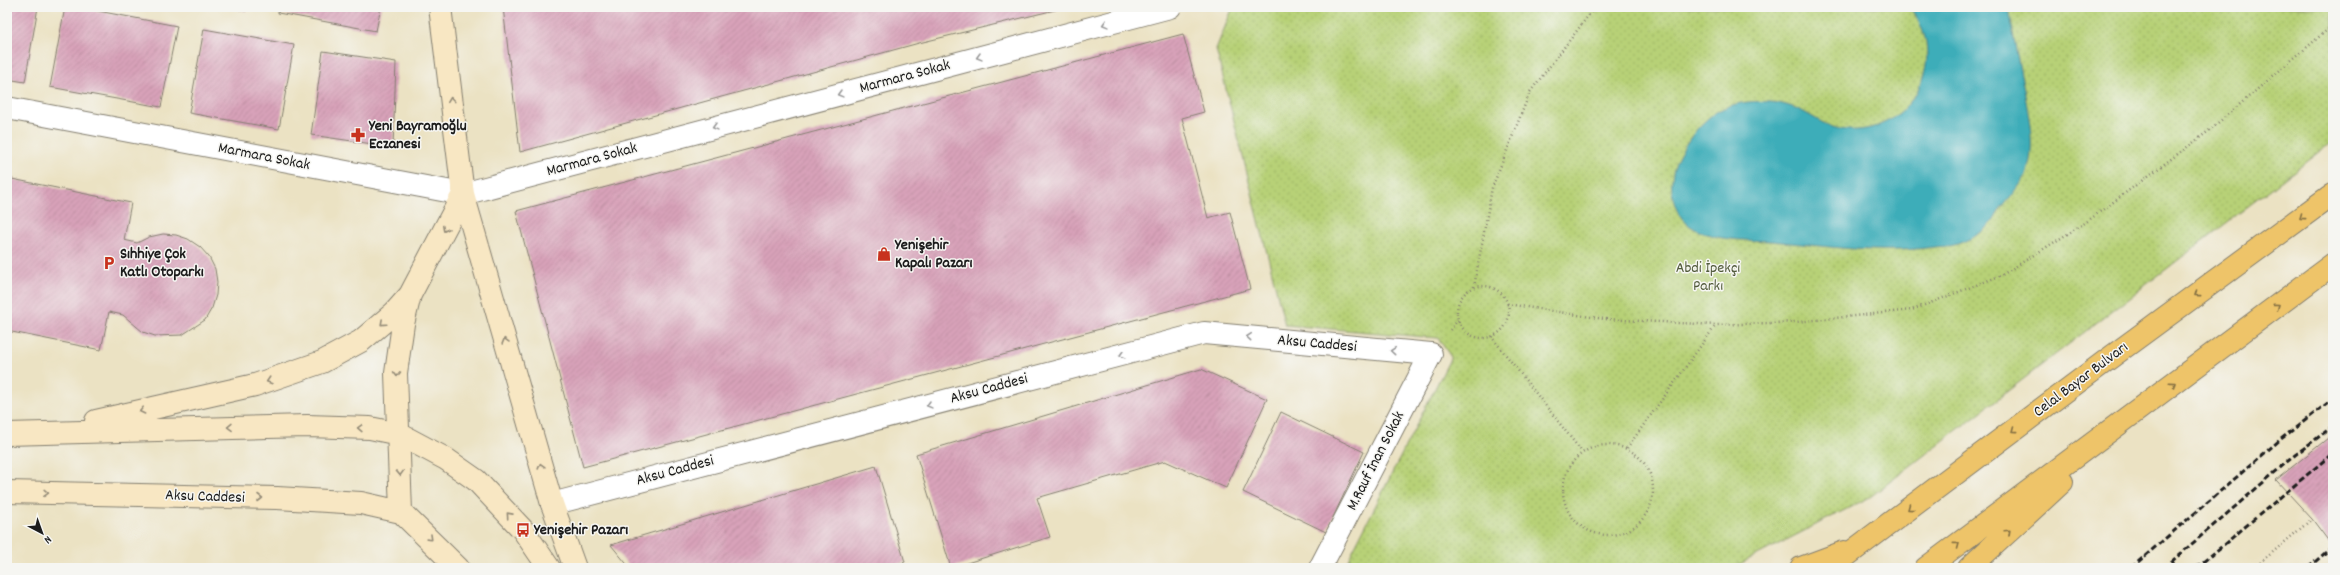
<svg xmlns="http://www.w3.org/2000/svg" width="2340" height="575" font-family="Dekko,sans-serif">
<style>
.park{fill:url(#park-dots);stroke:#6a764a}
.water{fill:#3dadb9;stroke:#2c646a}
.building{fill:url(#building-hatch)}
.lines{fill:none;stroke-linecap:round;stroke-linejoin:round}
.street-casing{stroke:#847f70;stroke-width:24}
.secondary-casing{stroke:#847f70;stroke-width:24}
.primary-casing{stroke:#847f70;stroke-width:24}
.path{stroke:#847f70;stroke-width:2.5;stroke-dasharray:1 3;stroke-linecap:butt}
.street{stroke:#fff;stroke-width:22}
.secondary{stroke:#f8e7c3;stroke-width:22}
.primary{stroke:#eec469;stroke-width:22}
.rail{stroke:#1c1c1c;stroke-width:3;stroke-dasharray:6 3;stroke-linecap:butt}
.oneway{stroke:#999}
.oneway2{stroke:#958c78}
.oneway3{stroke:#857042}
.labels{text-anchor:middle;dominant-baseline:central;stroke-width:3;stroke-linejoin:round;paint-order:stroke}
.street-label{font-size:16px;fill:#1c1c1c;stroke:#f6f6f2}
.poi-label{font-size:16px;font-weight:bold;fill:#1c1c1c;stroke:#f6f6f2;text-anchor:start}
.park-label{font-size:16px;fill:#525b3c;stroke:#f6f6f2}
</style>
<defs>
<pattern id="park-dots" width="8" height="8" patternUnits="userSpaceOnUse"><rect width="8" height="8" fill="#b7d177"/><path d="M2 2h.1M6 6h.1" fill="none" stroke="#9db366" stroke-width="1.8" stroke-linecap="round"/></pattern>
<pattern id="building-hatch" width="6" height="6" patternUnits="userSpaceOnUse"><rect width="6" height="6" fill="#d8a2b9"/><path d="M-1 1l2-2M0 6l6-6M5 7l2-2" fill="none" stroke="#b98b9e"/></pattern>
</defs>
<rect width="100%" height="100%" fill="#f6f6f2"/>
<filter id="ink" filterUnits="userSpaceOnUse"><feTurbulence type="fractalNoise" baseFrequency=".025" numOctaves="2"/><feDisplacementMap in="SourceGraphic" scale="8" xChannelSelector="R" yChannelSelector="G"/><feConvolveMatrix kernelMatrix="1 2 1 2 8 2 1 2 1" color-interpolation-filters="sRGB"/></filter>
<filter id="wash" filterUnits="userSpaceOnUse"><feTurbulence type="fractalNoise" baseFrequency=".012" numOctaves="4" result="noise"/><feDisplacementMap in="SourceGraphic" scale="16" xChannelSelector="R" yChannelSelector="G"/><feGaussianBlur stdDeviation="0.9" result="paint"/><feColorMatrix in="noise" values="0 0 0 0 0 0 0 0 0 0 0 0 0 0 0 0 0 1.4 0 .05"/><feComposite in="paint" operator="in"/></filter>
<g filter="url(#wash)">
<rect width="100%" height="100%" fill="#ebe2c3"/>
<path class="park" d="M1233 7H2333V141L1870 497 1732 568H1344L1451 357 1438 338 1285 325 1216 49Z"/>
<path class="water" d="M1910 7H2009C2013 36 2019 66 2025 95 2029 120 2035 144 2028 169 2023 186 2009 196 2000 210 1996 215 1994 222 1989 226 1981 234 1965 242 1954 245 1948 247 1941 246 1934 247 1879 255 1826 246 1771 241 1750 240 1726 241 1707 234 1694 230 1683 223 1677 210 1668 190 1671 167 1683 149 1691 136 1700 124 1712 115 1734 98 1773 98 1798 109 1815 117 1828 129 1848 130 1896 133 1933 89 1926 43 1924 30 1917 18 1910 7Z"/>
<g id="blocks">
<path class="building" d="M7 7H38L25 82 7 79Z
M65 7H77L177 26 161 107 50 87Z
M229 7H247L246 11Z
M279 7H381L376 31 278 13Z
M503 7H1063V8L919 43 520 152Z
M204 29 294 45 279 129 189 113Z
M1183 34 1204 112 1182 118 1208 218 1230 212 1250 289 583 467 516 211Z
M323 51 396 62 393 147 311 135Z
M7 178 131 203 124 240 137 243 149 237 163 234 176 235 188 239 200 247 209 257 215 269 217 282 216 295 212 308 205 320 182 335 155 336 143 332 123 315 109 312 101 350 7 331Z
M1201 369 1267 399 1226 488 1165 461 1037 498 1050 537 951 568 916 454Z
M1281 412 1364 452 1326 532 1243 492Z
M2333 434V547L2312 519 2276 480Z
M876 466 905 562 886 568H630L611 545Z"/>
</g>
</g>
<g filter="url(#ink)">
<use href="#blocks" fill-opacity="0" stroke="#847f70" stroke-width="1"/>
<g class="lines">
<defs>
<path id="street" d="M7 108 463 194 1170 7
M552 504 1204 333 1431 354 1320 568"/>
<path id="secondary" d="M440 7 463 194 552 504 575 568
M96 421 255 385 322 362 361 341 394 313 410 295
M7 434 307 426 370 428 399 434 446 459 476 480 523 530 549 568
M7 492 277 498 361 503 401 512 458 568
M401 512 396 373 403 324 410 295 463 194"/>
<path id="primary" d="M1801 568 1844 552
M1830 568 2103 363 2333 194
M1926 568 2333 264
M1969 568 2062 482"/>
</defs>
<use href="#street" class="street-casing"/>
<use href="#secondary" class="secondary-casing"/>
<use href="#primary" class="primary-casing"/>
<path class="path" d="M1457 312a26 26 0 1 1 52 0a26 26 0 1 1-52 0Z
M1474 287 1492 188 1530 92 1595 7
M1507 304 1604 319 1717 325 1796 322 1912 310 2002 275 2085 223 2206 133 2333 25
M1450 330 1458 320
M1491 336 1582 452
M1563 490a45 45 0 1 1 90 0a45 45 0 1 1-90 0Z
M1627 448 1716 325
M2254 568 2312 519"/>
<use href="#street" class="street"/>
<use href="#secondary" class="secondary"/>
<use href="#primary" class="primary"/>
<path class="rail" d="M2131 568 2281 439 2333 399
M2164 568 2295 455 2333 426
M2196 568 2333 453
M2308 568 2333 546"/>
</g>
<defs><path id="oneway-chevron" d="M-2-3.5L2.5 0L-2 3.5" fill="none" stroke-width="1.6" stroke-linecap="round" stroke-linejoin="round"/></defs>
<g class="oneway">
<use href="#oneway-chevron" transform="translate(1105 24) rotate(165)"/>
<use href="#oneway-chevron" transform="translate(979 57) rotate(165)"/>
<use href="#oneway-chevron" transform="translate(840 94) rotate(165)"/>
<use href="#oneway-chevron" transform="translate(715 127) rotate(165)"/>
<use href="#oneway-chevron" transform="translate(1249 337) rotate(-175)"/>
<use href="#oneway-chevron" transform="translate(1393 351) rotate(-175)"/>
<use href="#oneway-chevron" transform="translate(1122 355) rotate(165)"/>
<use href="#oneway-chevron" transform="translate(929 405) rotate(165)"/>
</g>
<g class="oneway2">
<use href="#oneway-chevron" transform="translate(451 100) rotate(-97)"/>
<use href="#oneway-chevron" transform="translate(445 229) rotate(117)"/>
<use href="#oneway-chevron" transform="translate(383 323) rotate(138)"/>
<use href="#oneway-chevron" transform="translate(505 341) rotate(-106)"/>
<use href="#oneway-chevron" transform="translate(397 374) rotate(91)"/>
<use href="#oneway-chevron" transform="translate(269 381) rotate(162)"/>
<use href="#oneway-chevron" transform="translate(142 411) rotate(167)"/>
<use href="#oneway-chevron" transform="translate(230 427) rotate(179)"/>
<use href="#oneway-chevron" transform="translate(360 428) rotate(-178)"/>
<use href="#oneway-chevron" transform="translate(541 466) rotate(-106)"/>
<use href="#oneway-chevron" transform="translate(400 473) rotate(88)"/>
<use href="#oneway-chevron" transform="translate(46 493) rotate(2)"/>
<use href="#oneway-chevron" transform="translate(260 498)"/>
<use href="#oneway-chevron" transform="translate(509 515) rotate(-132)"/>
<use href="#oneway-chevron" transform="translate(430 538) rotate(44)"/>
</g>
<g class="oneway3">
<use href="#oneway-chevron" transform="translate(2302 217) rotate(144)"/>
<use href="#oneway-chevron" transform="translate(2197 294) rotate(144)"/>
<use href="#oneway-chevron" transform="translate(2277 306) rotate(-37)"/>
<use href="#oneway-chevron" transform="translate(2173 384) rotate(-37)"/>
<use href="#oneway-chevron" transform="translate(2014 430) rotate(143)"/>
<use href="#oneway-chevron" transform="translate(1910 508) rotate(143)"/>
<use href="#oneway-chevron" transform="translate(2008 532) rotate(-43)"/>
<use href="#oneway-chevron" transform="translate(1957 545) rotate(-37)"/>
</g>
</g>
<defs>
<symbol id="pharmacy-bare" viewBox="-9 -9 18 18"><path d="M-2-6h4v4h4v4h-4v4h-4v-4h-4v-4h4Z" fill="#c8321e" stroke="#f6f6f2" stroke-width="2.5" paint-order="stroke"/></symbol>
<symbol id="shop-bare" viewBox="-9 -9 18 18"><path d="M-5-2.5h2.3a2.7 3.5 0 0 1 5.4 0H5L5.5 6h-11ZM-1.5-2.5h3a1.5 2.3 0 0 0-3 0Z" fill="#c8321e" stroke="#f6f6f2" stroke-width="2.5" paint-order="stroke"/></symbol>
<symbol id="parking-bare" viewBox="-9 -9 18 18"><path d="M-3.5-5.5H1a3.5 3.5 0 0 1 0 7H-1V5.5H-3.5ZM-1-3.4V-.6H.8a1.4 1.4 0 0 0 0-2.8Z" fill="#c8321e" stroke="#f6f6f2" stroke-width="2.5" paint-order="stroke"/></symbol>
<symbol id="bus-bare" viewBox="-9 -9 18 18"><path d="M-5-6H5V4H4V6H2V4H-2V6H-4V4H-5ZM-3.5-4V0h7V-4ZM-3.5 1.2v1.5H-2V1.2ZM2 1.2v1.5H3.5V1.2Z" fill="#c8321e" stroke="#f6f6f2" stroke-width="2.5" paint-order="stroke"/></symbol>
</defs>
<g fill-rule="evenodd">
<use href="#pharmacy-bare" x="348" y="125" width="20" height="20"/>
<use href="#shop-bare" x="874" y="244" width="20" height="20"/>
<use href="#parking-bare" x="99" y="253" width="20" height="20"/>
<use href="#bus-bare" x="513" y="520" width="20" height="20"/>
</g>
<g class="labels">
<g class="street-label">
<text transform="translate(905 77) rotate(-15)">Marmara Sokak</text>
<text transform="translate(264 157) rotate(11)">Marmara Sokak</text>
<text transform="translate(592 160) rotate(-15)">Marmara Sokak</text>
<text transform="translate(1317 344) rotate(5)">Aksu Caddesi</text>
<text transform="translate(2081 380) rotate(-37)">Celal Bayar Bulvarı</text>
<text transform="translate(989 389) rotate(-15)">Aksu Caddesi</text>
<text transform="translate(1376 461) rotate(-63)">M.Rauf İnan Sokak</text>
<text transform="translate(675 471) rotate(-15)">Aksu Caddesi</text>
<text transform="translate(205 497) rotate(2)">Aksu Caddesi</text>
</g>
<g class="poi-label">
<text x="369" y="126">Yeni Bayramoğlu<tspan x="369" dy="18">Eczanesi</tspan></text>
<text x="895" y="245">Yenişehir<tspan x="895" dy="18">Kapalı Pazarı</tspan></text>
<text x="120" y="254">Sıhhiye Çok<tspan x="120" dy="18">Katlı Otoparkı</tspan></text>
<text x="534" y="530">Yenişehir Pazarı</text>
</g>
<g class="park-label">
<text x="1708" y="268">Abdi İpekçi<tspan x="1708" dy="18">Parkı</tspan></text>
</g>
</g>
<rect width="2340" height="575" fill="none" stroke="#f6f6f2" stroke-width="24"/>
<g transform="translate(42 533) rotate(139)" stroke="#f6f6f2" stroke-width="3" paint-order="stroke">
<path d="M0-3L7 15L0 10L-7 15Z" fill="#1c1c1c"/>
<text y="-6" font-size="11" font-weight="bold" text-anchor="middle" fill="#1c1c1c">N</text>
</g>
</svg>
